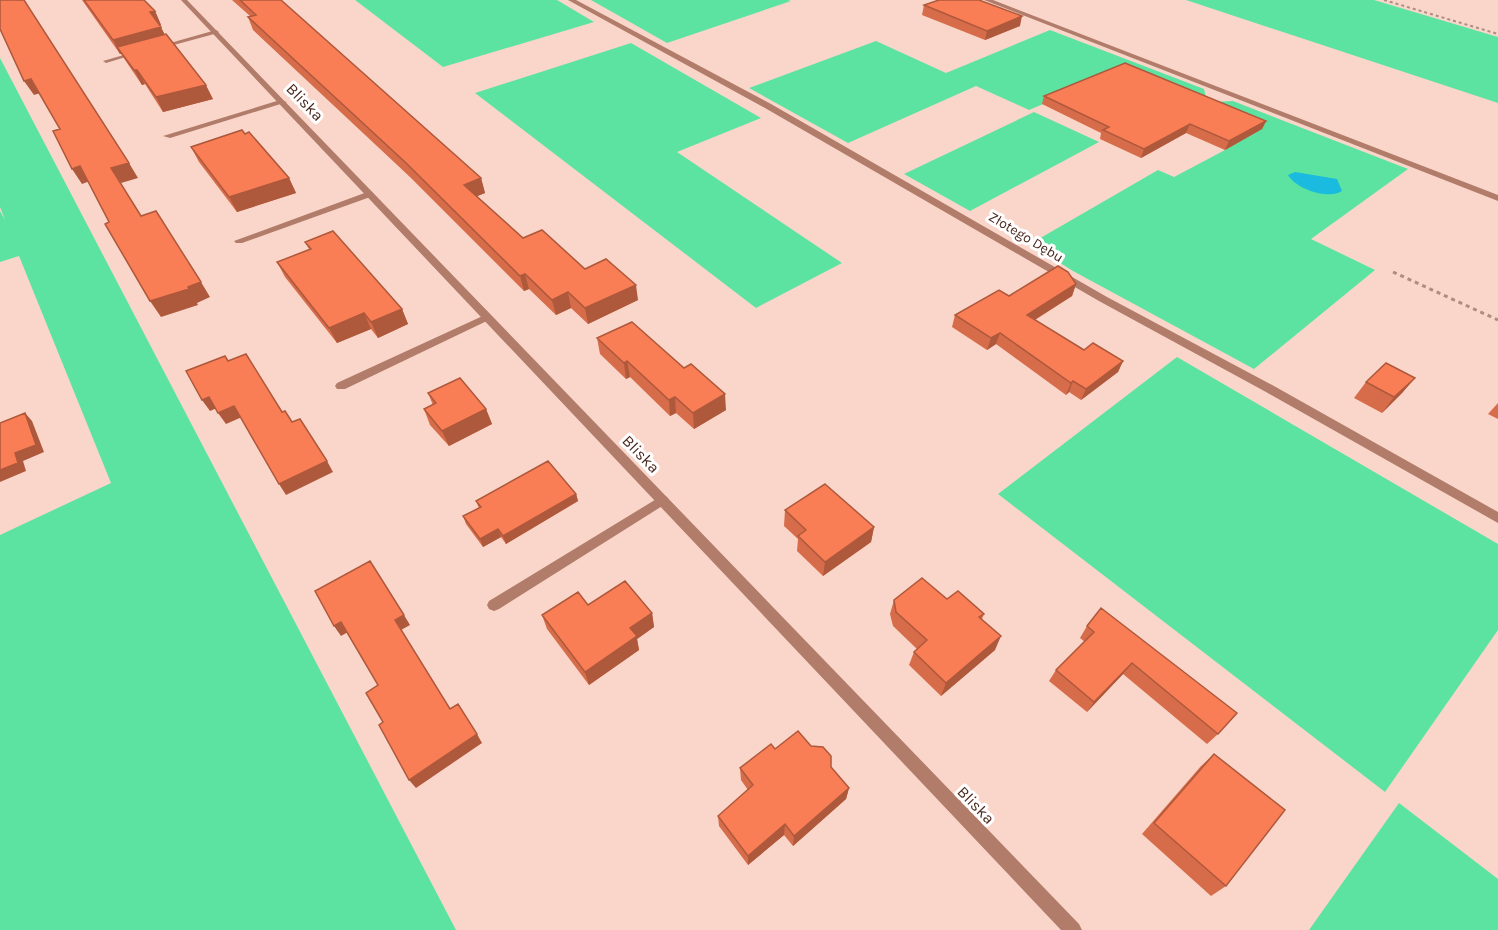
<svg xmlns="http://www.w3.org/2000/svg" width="1498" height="930" font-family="Karla,sans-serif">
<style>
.green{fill:#5de3a1}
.water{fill:#1bbbdf}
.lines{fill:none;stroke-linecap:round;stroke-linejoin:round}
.path-far1{stroke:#ae8c80;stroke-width:2;stroke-dasharray:3 3;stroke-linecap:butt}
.path{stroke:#ae8c80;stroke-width:3;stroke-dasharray:4 4;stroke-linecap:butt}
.lane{fill:#b17c6a;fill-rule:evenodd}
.street{fill:#b17c6a;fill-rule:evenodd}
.wall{fill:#d66c49}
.shaded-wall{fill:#ae583c}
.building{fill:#f97e55;stroke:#ae583c;stroke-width:1.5}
.labels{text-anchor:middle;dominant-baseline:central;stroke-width:6;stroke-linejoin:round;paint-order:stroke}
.far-street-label{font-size:14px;fill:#48271c;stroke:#fff}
.street-label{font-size:16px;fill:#48271c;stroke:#fff}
</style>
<rect width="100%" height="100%" fill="#fad6ca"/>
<path class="green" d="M355 0H557L594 22 443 67Z
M591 0H788L791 1 667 43Z
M1186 0H1374L1498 37V103Z
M1050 30 1204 89 1206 97 1122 71 1029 110 976 86 848 143 749 88 876 41 946 73Z
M631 43 761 118 677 152 842 263 756 308 475 93Z
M0 58 456 930H0V535L111 483 19 256 0 262V211L5 220 0 207Z
M1233 101 1408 169 1311 239 1375 270 1254 369 1073 271 1030 244 1158 170 1174 177 1225 150 1212 102Z
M1034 112 1099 142 970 211 904 174Z
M1177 357 1498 544V630L1385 792 998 494Z
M1399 803 1498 879V930H1309Z"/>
<path class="water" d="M1295 172 1337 179 1342 191C1328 200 1296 189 1288 175Z"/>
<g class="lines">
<path class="path-far1" d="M1384 0 1498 34"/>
<path class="path" d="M1393 272 1498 320"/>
<path class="lane" d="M216 30 219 32 218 33 159 49 156 47Z
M134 52 139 53 106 63 103 61Z
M280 100 287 102 170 138 163 136Z
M370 191 374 194 373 196 242 243H236L234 241Z
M487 314 491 315V319L345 389H337L335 386 337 383Z
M663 495 667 497 669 500 667 503 499 609 494 611 489 609 487 605 489 601Z"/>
<path class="street" d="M181 0H187L1079 924 1082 930H1061Z
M568 0H576L771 104 1107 297 1274 386 1498 512V523L1266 392 1099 301 765 108Z
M984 0H993L1498 195V201Z"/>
</g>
<path class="wall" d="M82 0H144L155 11 161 25H159L164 34 213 99 163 112 145 84 142 85 121 54H120Z
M232 0H281L481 178 485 193 477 196 523 238 585 269 638 300 588 324 571 308 556 315 529 289 524 291 410 177 253 30 248 17 250 16Z
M924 5 1020 26 985 40 922 15Z
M1044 96 1266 121 1262 129 1225 150 1186 133 1141 158 1100 139 1101 133 1042 104Z
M245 134 289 178 296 193 237 212 199 162 191 147Z
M305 242 402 309 408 324 378 338 371 329 337 343 285 277 277 262 309 249Z
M1076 284 1072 296 1035 320 1084 350 1123 361 1118 372 1081 400 1069 392 1066 395 996 344 987 350 952 327 955 315 1009 296Z
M597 338 726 410 694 429 676 413 670 416 630 377 626 379 600 354Z
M1415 378 1402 393 1382 413 1354 398 1366 382Z
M428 393 486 409 492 424 449 446 430 425 424 409 433 405Z
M1498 403V419L1488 414Z
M576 494 578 501 506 544 501 537 483 547 466 524 463 516 479 508 476 501Z
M785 510 874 527 871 542 823 576 797 551 798 539 784 526Z
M947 599 984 614 982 619 995 650 941 696 909 665 914 652 917 649 893 626 890 614 894 600Z
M588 605 652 613 654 627 637 639 639 650 589 685 547 629 542 615Z
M1087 626 1218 734 1207 744 1123 674 1087 712 1049 681 1056 670 1085 642 1080 638Z
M775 749 831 767 849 788 846 799 793 846 784 835 748 865 719 826 718 816 748 790 741 780 740 768Z
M1214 754 1226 886 1211 896 1142 834 1201 766Z"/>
<path class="shaded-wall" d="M155 11 161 25 157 26 150 12Z
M1022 16 1020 26 985 40 987 31Z
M161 27 168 41 117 47 121 54H120L113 40Z
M134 70H137L145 84 142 85Z
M31 79 40 93 34 95 24 81Z
M206 85 213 99 163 112 156 97Z
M1266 121 1262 129 1225 150 1229 141Z
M1190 124 1186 133 1141 158 1144 149Z
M129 163 138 178 121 183 111 168Z
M80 166 90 181 82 184 72 169Z
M289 178 296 193 237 212 229 197Z
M481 178 485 193 468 200 464 185Z
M525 274 529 289 524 291 520 276Z
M201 282 210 297 197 303 198 305 161 317 150 301Z
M1076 284 1072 296 1023 327 1027 315Z
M636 285 638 300 588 324 585 308Z
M568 292 571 308 556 315 552 300Z
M402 309 408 324 378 338 371 322Z
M364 313 371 329 337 343 329 328Z
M1000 333 996 344 987 350 991 338Z
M627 361 630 377 626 379 624 363Z
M1123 361 1118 372 1081 400 1086 389Z
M1415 378 1402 393 1382 413 1394 397Z
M1073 381 1069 392 1066 395 1071 383Z
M725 394 726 410 694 429 693 413Z
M209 397 217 408 210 411 202 400Z
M675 397 676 413 670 416 669 400Z
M234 406 242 417 226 424 218 413Z
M486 409 492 424 449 446 442 431Z
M25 413 32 421 44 452 23 461 26 471 0 482V470L15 453Z
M327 461 333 472 286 495 279 484Z
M576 494 578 501 506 544 503 536Z
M874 527 871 542 823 576 825 562Z
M498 529 501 537 483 547 480 539Z
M652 613 654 627 637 639 639 650 589 685 585 672 630 628Z
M404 615 410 625 401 630 395 620Z
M341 622 348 632 341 636 334 626Z
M1001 636 995 650 941 696 946 683Z
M1132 663 1123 674 1087 712 1094 702Z
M477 734 482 743 416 788 409 780Z
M849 788 846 799 793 846 794 836Z
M785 824 784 835 748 865V856Z"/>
<path class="building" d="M0 0H24L129 163 111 168 141 216 156 211 201 282 188 287 189 289 150 301 105 224 109 222 80 166 72 169 53 131 60 129 31 79 24 81 0 29Z
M84 0H144L155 11 150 12 161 27 113 40Z
M240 0H281L481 178 464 185 523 238 542 230 585 269 606 259 636 285 585 308 568 292 552 300 525 274 520 276 405 162 248 17 256 15Z
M939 0H979L1022 16 987 31 924 5Z
M166 34 206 85 156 97 137 70H134L117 47Z
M1125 63 1266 121 1229 141 1190 124 1144 149 1103 130 1109 127 1044 96Z
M242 130 245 134 249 132 289 178 229 197 191 147Z
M333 231 402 309 371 322 364 313 329 328 277 262 311 249 305 242Z
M1058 266 1068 272 1076 284 1027 315 1084 350 1093 343 1123 361 1086 389 1073 381 1071 383 1000 333 991 338 955 315 999 290 1009 296Z
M632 322 684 368 691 364 725 394 693 413 675 397 669 400 627 361 624 363 597 338Z
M246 354 282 412 285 411 292 422 300 419 327 461 279 484 234 406 218 413 209 397 202 400 186 371 225 356 228 361Z
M1386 363 1415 378 1394 397 1366 382Z
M460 378 486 409 442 431 424 409 436 403 428 393Z
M25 413 36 445 15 453 18 463 0 470V423Z
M548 461 576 494 503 536 498 529 480 539 463 516 481 507 476 501Z
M825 484 874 527 825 562 798 536 806 530 785 510Z
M370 561 404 615 395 620 450 709 458 704 477 734 409 780 379 725 383 722 366 693 378 685 341 622 334 626 315 591Z
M922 578 947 599 958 591 984 614 979 617 1001 636 946 683 914 652 927 640 896 612 894 600Z
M625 581 652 613 630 628 637 636 585 672 542 615 578 592 588 605Z
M1101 608 1237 713 1218 734 1132 663 1094 702 1056 670 1094 632 1087 626Z
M798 731 811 746 823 747 831 756V767L849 788 794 836 785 824 748 856 718 816 753 785 740 768 771 744 775 749Z
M1214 754 1285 810 1226 886 1154 823Z"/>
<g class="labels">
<g class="far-street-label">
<text transform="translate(1026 237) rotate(31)">Złotego Dębu</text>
</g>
<g class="street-label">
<text transform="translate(305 102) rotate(46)">Bliska</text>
<text transform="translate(641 454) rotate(46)">Bliska</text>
<text transform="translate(976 805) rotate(46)">Bliska</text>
</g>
</g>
</svg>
